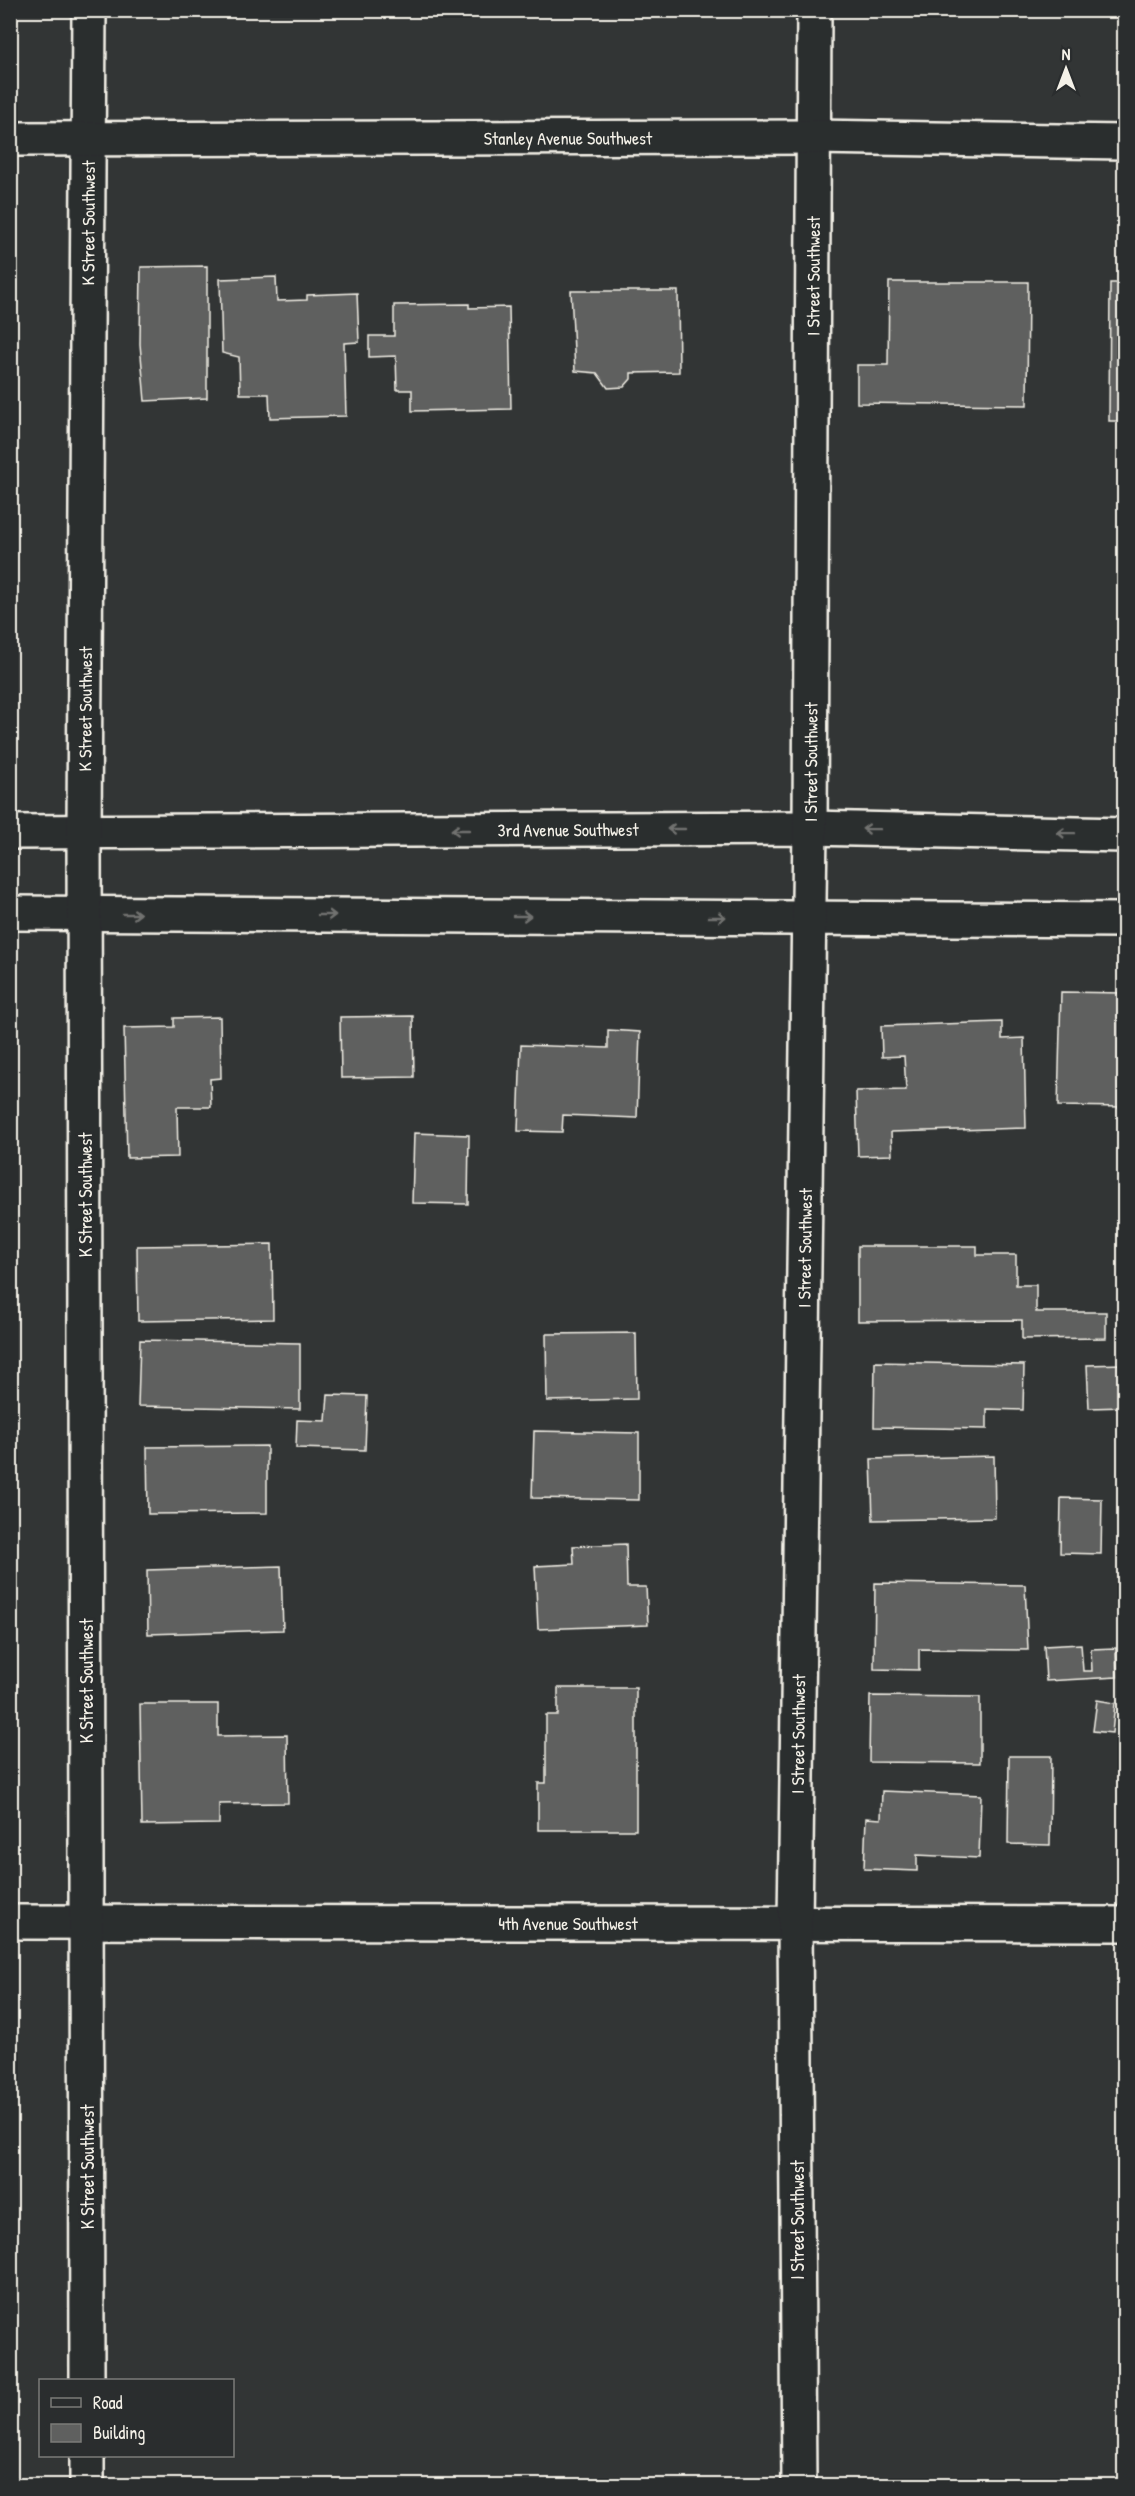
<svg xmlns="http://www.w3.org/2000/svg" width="1135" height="2496" font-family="'Patrick Hand',sans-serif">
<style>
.building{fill:#5f605f;stroke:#f4f1e8;stroke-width:1.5}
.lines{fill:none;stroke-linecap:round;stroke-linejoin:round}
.street-casing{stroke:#f4f1e8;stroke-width:38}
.secondary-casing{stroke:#f4f1e8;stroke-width:38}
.street{stroke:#2a2d2e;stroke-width:33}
.secondary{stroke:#2a2d2e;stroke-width:33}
.oneway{stroke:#71726f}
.labels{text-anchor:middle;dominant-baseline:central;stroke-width:6;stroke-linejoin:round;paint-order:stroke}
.street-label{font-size:18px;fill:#f4f1e8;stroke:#2a2d2e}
</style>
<rect width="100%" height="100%" fill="#323535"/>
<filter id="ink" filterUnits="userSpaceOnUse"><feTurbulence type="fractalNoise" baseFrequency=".0167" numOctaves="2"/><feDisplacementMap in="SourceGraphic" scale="12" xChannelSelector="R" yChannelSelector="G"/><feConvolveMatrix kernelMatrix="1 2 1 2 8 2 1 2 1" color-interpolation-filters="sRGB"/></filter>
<g filter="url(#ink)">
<path class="building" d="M166 10H227V13L166 12Z
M375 10H423L422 14Z
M207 266V398L145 401 140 344 141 267Z
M276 277 277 301 307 300V295L357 293 359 342 344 343 346 416 270 418 269 394H240L239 357 222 353 220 279Z
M889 282H1028L1027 405 857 403V365H888Z
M1110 283H1124V421H1109Z
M571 291H678L679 372 631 373V379L624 387 608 388 597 373 575 371Z
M469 304V308L509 307 511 409 412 411V390H397L396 356 369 357V336H394V305Z
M1061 992 1124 993V1107L1058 1106Z
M413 1016 414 1077 341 1078 340 1017Z
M220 1017 221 1078 210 1079 211 1107H177L178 1157 127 1158 124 1028 174 1027V1018Z
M1002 1022V1039L1024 1038 1026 1128 891 1132 892 1155 858 1156 856 1091 906 1090 904 1056 882 1057 881 1026Z
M608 1030 640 1032 637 1118 563 1115 562 1132 518 1131 521 1045 608 1048Z
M414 1133 469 1135 468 1204 412 1203Z
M272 1244 273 1319 138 1321 137 1246Z
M858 1246H977V1255H1016V1285H1036V1312H1106V1338L1022 1339V1320L858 1321Z
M636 1333 637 1399 547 1401 546 1334Z
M140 1340 300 1343V1409L138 1406Z
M875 1362 1024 1365 1023 1410 987 1409V1429L874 1427Z
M1123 1364 1124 1407 1089 1408 1087 1365Z
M328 1395 367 1396 365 1450 296 1448 297 1420 326 1421Z
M534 1431 639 1433V1500L532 1498Z
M267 1446V1513L148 1514 147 1447Z
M994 1456 995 1518 873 1520 871 1459Z
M1061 1498 1102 1499 1101 1554 1060 1553Z
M626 1544 627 1587H646L648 1625 538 1629 535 1566 574 1564 573 1546Z
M281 1566 283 1630 148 1634 147 1570Z
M875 1583 1025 1585 1028 1650 919 1649V1670L874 1669Z
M1081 1644 1083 1671H1092L1091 1649 1116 1648 1117 1677 1046 1681 1044 1646Z
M558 1688H636V1830H538V1783H546V1715H558Z
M870 1696 980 1697V1763L869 1762Z
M1097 1700 1115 1703 1112 1733 1093 1731Z
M140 1704H218V1736L287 1735 288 1803 219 1804V1824L142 1825Z
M1009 1756H1051L1050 1845 1008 1844Z
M882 1791 981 1795 979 1858 917 1855V1871L864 1869 866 1818 881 1819Z"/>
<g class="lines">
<defs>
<g id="street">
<path id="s1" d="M10 832 810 828 1124 835"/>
<path d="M10 913 1124 920"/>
<path id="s2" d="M10 1922 1124 1924"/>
<path id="s3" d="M87 2380 84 832 89 10"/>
<path d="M87 2456V2486"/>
<path id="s4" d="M799 2486 795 1923 810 828 814 10"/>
</g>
<g id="secondary">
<path id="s5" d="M10 139 814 137 1124 142"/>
</g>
</defs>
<use href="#street" class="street-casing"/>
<use href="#secondary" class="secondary-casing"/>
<use href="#street" class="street"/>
<use href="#secondary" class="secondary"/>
</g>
<defs><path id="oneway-shaft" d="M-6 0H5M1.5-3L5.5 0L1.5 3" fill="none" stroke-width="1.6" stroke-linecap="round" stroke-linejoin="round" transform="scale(1.5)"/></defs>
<g class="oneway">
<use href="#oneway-shaft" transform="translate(676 829) rotate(180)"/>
<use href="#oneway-shaft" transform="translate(871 829) rotate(-179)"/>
<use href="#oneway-shaft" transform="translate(460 830) rotate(180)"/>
<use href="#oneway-shaft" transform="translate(1066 833) rotate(-179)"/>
<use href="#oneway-shaft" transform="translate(132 914)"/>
<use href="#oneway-shaft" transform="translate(327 915)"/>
<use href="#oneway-shaft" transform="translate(522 916)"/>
<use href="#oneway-shaft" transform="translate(717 917)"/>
</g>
</g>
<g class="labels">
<g class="street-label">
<text stroke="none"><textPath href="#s5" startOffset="558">Stanley Avenue Southwest</textPath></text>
<text stroke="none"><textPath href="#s3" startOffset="2157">K Street Southwest</textPath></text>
<text stroke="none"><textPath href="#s4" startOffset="2210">I Street Southwest</textPath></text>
<text stroke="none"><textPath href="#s3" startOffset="1671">K Street Southwest</textPath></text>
<text stroke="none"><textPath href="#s4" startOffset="1724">I Street Southwest</textPath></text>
<text stroke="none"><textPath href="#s1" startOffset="558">3rd Avenue Southwest</textPath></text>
<text transform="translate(85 1195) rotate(-90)">K Street Southwest</text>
<text stroke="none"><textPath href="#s4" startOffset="1238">I Street Southwest</textPath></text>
<text transform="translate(86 1681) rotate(-90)">K Street Southwest</text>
<text stroke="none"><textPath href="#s4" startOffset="752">I Street Southwest</textPath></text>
<text stroke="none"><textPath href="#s2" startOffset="558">4th Avenue Southwest</textPath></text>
<text transform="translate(87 2167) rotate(-90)">K Street Southwest</text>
<text transform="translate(797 2220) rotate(-90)">I Street Southwest</text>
</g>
</g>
<rect width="1135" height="2496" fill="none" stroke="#2a2d2e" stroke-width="36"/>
<rect x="18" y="18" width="1099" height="2460" fill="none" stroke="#f4f1e8" stroke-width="2" filter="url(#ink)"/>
<rect x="39" y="2379" width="195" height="78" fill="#2a2d2e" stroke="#7b7b78" stroke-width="1.5"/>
<rect x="51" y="2398" width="30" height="9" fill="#2a2d2e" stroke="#7b7b78" stroke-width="1.5"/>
<text x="93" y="2409" font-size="18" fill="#f4f1e8">Road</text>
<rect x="51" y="2424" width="30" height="18" fill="#5f605f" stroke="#7b7b78" stroke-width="1.5"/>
<text x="93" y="2439" font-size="18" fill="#f4f1e8">Building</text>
<g transform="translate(1066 69)" stroke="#2a2d2e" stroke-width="4.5" paint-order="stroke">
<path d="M0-4.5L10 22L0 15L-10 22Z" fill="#f4f1e8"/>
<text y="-9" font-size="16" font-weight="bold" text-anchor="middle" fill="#f4f1e8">N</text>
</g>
</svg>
